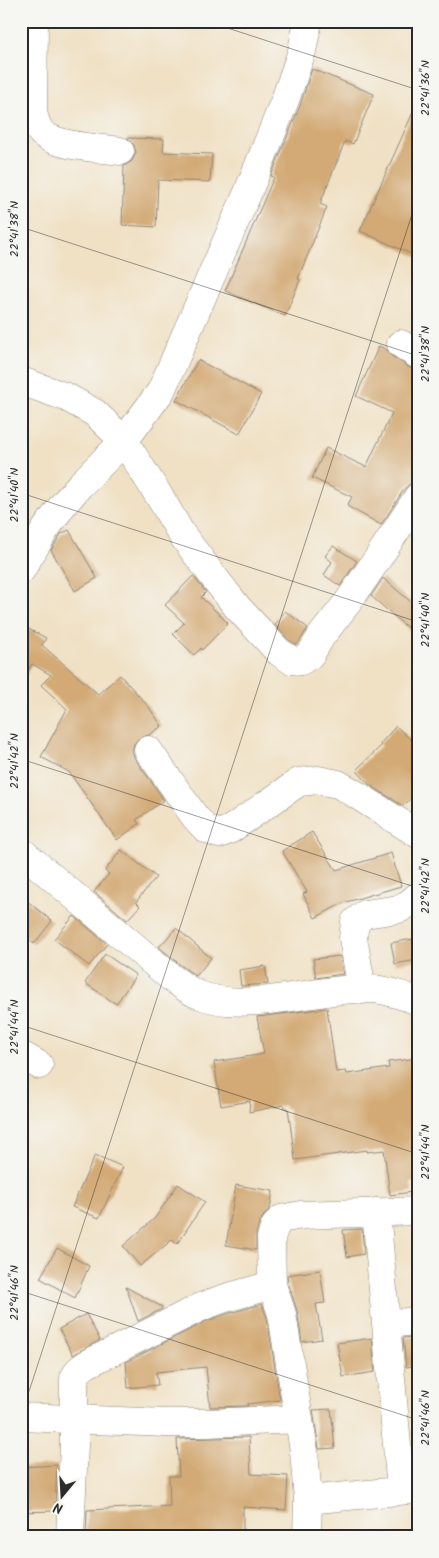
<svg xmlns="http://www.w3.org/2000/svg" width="439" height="1558" font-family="Kalam,sans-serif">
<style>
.building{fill:#d3aa76}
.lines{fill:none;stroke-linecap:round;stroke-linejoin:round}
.minor-casing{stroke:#8e8678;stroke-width:29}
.minor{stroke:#fff;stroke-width:28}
.ticks{fill:none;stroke:#2b2b2b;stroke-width:1;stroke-opacity:0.45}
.neatline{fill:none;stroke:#2b2b2b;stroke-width:2}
.ticks-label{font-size:12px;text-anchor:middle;fill:#2b2b2b}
</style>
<rect width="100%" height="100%" fill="#f6f6f2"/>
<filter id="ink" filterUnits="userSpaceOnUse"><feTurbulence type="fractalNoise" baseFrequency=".02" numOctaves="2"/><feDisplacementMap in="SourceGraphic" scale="10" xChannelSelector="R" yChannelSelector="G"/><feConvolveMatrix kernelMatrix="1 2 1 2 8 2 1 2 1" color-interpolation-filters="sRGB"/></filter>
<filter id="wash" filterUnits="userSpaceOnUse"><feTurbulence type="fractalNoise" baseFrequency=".0096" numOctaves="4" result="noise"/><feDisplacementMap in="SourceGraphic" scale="20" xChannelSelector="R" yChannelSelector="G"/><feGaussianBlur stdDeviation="1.12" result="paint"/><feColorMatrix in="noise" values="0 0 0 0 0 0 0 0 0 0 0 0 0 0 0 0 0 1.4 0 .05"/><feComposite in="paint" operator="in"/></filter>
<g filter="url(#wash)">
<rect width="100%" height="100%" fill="#f0e1c5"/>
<g id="blocks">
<path class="building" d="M312 69 374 94 353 144 345 141 320 204 327 207 298 279 300 280 285 316 225 291 274 177 271 176 300 106Z
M418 101V257L360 231Z
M127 138 164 139 163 152 212 154 210 182 158 180 156 227 122 225 124 166 132 161 136 152 134 145Z
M379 346 387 350 393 357 410 368 418 371V477L415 482 411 483 405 488 381 525 347 506 352 497 312 478 326 448 366 467 392 413 356 396Z
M198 360 261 394 239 434 176 400Z
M69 530 97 578 75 591 51 550 61 534Z
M333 546 357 561 340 586 324 575 332 562 325 556Z
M193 576 206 592 201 597 228 623 202 650 201 648 194 655 173 634 184 623 165 605Z
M383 578 418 608V637L371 596Z
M285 611 308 628 297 645 289 640 275 625Z
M21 625 46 638 42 645 98 694 120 675 148 706 162 726 149 735 139 738 134 744 132 751 135 759 164 800 136 820 139 824 117 840 69 772 41 757 67 709 41 685 51 675 32 664 21 683Z
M396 726 418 746V792L403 806 370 785 356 770 381 746 380 744Z
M312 832 336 870 391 853 401 886 343 903 315 918 303 894 307 892 282 851Z
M121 850 156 877 136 902 140 906 127 920 94 892 109 874 105 871Z
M21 896 52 921 34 944 21 933Z
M74 916 107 944 89 966 54 939Z
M176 928 211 958 196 976 183 967 159 947Z
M412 939 417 960 395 964 391 943Z
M105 954 136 975 116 1004 85 983Z
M340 956 343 974 316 978 313 959Z
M265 966 268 984 241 986 239 970Z
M327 1008 336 1072 346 1071 347 1074 389 1068 388 1062 418 1058V1182L411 1183 412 1192 390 1195 384 1150 367 1152V1150L295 1160 288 1108H285L284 1105 249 1112 250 1101 221 1106 214 1062 264 1054 257 1017Z
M95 1155 123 1167 99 1218 72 1207Z
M178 1184 205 1202 177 1244 172 1240 140 1266 123 1246 155 1218Z
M236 1185 273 1191 270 1208 260 1221 256 1233V1250L226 1245Z
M362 1229 364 1254 347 1257 343 1230Z
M57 1248 89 1266 75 1298 40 1278Z
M320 1270 325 1303 316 1304 322 1339 302 1342 297 1311 288 1282 287 1275Z
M126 1287 162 1307V1309L138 1321Z
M262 1304 267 1318 280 1400 247 1404 248 1406 210 1407 206 1367 156 1372 158 1385 128 1388 126 1362 207 1321 227 1314Z
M86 1314 100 1340 73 1355 59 1329Z
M418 1337V1365L406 1367 403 1338Z
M372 1338 375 1372 343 1377 337 1343Z
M331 1409 335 1448 319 1449 313 1410Z
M249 1437 251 1474 288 1476 286 1510 243 1507V1537H86L87 1510 170 1506 169 1476H179L177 1439Z
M57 1465 55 1511 21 1512V1467Z"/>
</g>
</g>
<g filter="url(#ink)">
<use href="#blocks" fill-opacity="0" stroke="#8e8678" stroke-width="1"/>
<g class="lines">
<defs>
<path id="minor" d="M34 21 33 112C35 121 37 131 46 136 62 147 100 148 120 151
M401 344 418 355
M21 381 66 397 95 413 124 441 161 499 182 535 213 576 238 608 279 652 291 660 301 661 310 655 322 635 348 602 378 558 418 497
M21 570 45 530 62 506 79 486 124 441 161 391 248 192 285 100 302 51 308 21
M148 750 195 817 206 829 219 834 231 829 299 782 318 780 338 784 357 795 418 834
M21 851 174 980C181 984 189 991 197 994 247 1015 319 986 373 989 388 990 404 996 418 1001
M362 990 353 938 355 922 365 914 399 909 410 903 418 896
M21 1055 39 1065
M376 1212 401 1490
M386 1324 418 1321
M21 1417 167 1423H208L299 1419
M308 1500 418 1489
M70 1537 74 1444V1378L79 1370 87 1364 201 1307 222 1299 272 1285
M307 1537 308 1500 304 1451 282 1314 272 1285 271 1238 275 1226 281 1219 301 1215 418 1211"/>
</defs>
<use href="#minor" class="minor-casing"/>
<use href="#minor" class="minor"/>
</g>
</g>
<path class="ticks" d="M206 21 418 90M21 227 418 356M21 493 418 622M21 759 418 888M21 1025 418 1154M21 1291 418 1420M21 1416 418 196"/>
<rect width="439" height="1558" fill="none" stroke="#f6f6f2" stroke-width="55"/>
<g transform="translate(62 1496) rotate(198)" stroke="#f6f6f2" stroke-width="4" paint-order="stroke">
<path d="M0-4L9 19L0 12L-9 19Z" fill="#2b2b2b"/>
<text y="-8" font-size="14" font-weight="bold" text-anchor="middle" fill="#2b2b2b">N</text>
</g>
<rect x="28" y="28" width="384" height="1502" class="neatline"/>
<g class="ticks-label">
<text transform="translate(425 88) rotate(-90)" y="4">22°41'36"N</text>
<text transform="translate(14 229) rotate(-90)" y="4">22°41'38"N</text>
<text transform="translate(425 354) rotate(-90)" y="4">22°41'38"N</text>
<text transform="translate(14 495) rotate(-90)" y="4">22°41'40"N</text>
<text transform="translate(425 620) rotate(-90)" y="4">22°41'40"N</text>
<text transform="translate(14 761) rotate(-90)" y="4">22°41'42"N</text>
<text transform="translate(425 886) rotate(-90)" y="4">22°41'42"N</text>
<text transform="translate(14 1027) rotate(-90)" y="4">22°41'44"N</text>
<text transform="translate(425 1152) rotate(-90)" y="4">22°41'44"N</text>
<text transform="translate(14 1293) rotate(-90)" y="4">22°41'46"N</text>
<text transform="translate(425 1418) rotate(-90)" y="4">22°41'46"N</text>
</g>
</svg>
